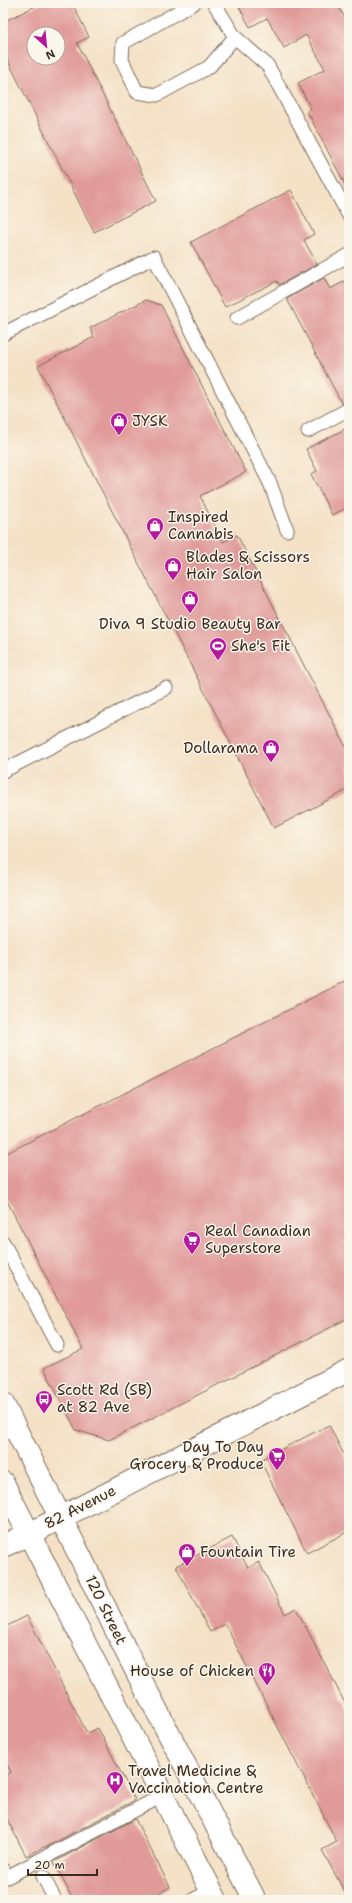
<svg xmlns="http://www.w3.org/2000/svg" width="352" height="1903" font-family="'Shantell Sans',sans-serif">
<style>
.building{fill:#e09a99;fill-rule:evenodd}
.lines{fill:none;stroke-linecap:round;stroke-linejoin:round}
.service-casing{stroke:#7c6a59;stroke-width:15}
.minor-casing{stroke:#7c6a59;stroke-width:24}
.tertiary-casing{stroke:#7c6a59;stroke-width:24}
.secondary-casing{stroke:#7c6a59;stroke-width:24}
.service{stroke:#fff;stroke-width:13}
.minor{stroke:#fff;stroke-width:22}
.tertiary{stroke:#fff;stroke-width:22}
.secondary{stroke:#fff;stroke-width:22}
.labels{text-anchor:middle;dominant-baseline:central;stroke-width:3;stroke-linejoin:round;paint-order:stroke}
.poi-label{font-size:15px;fill:#3b2a1e;stroke:#fbf7ec;text-anchor:start}
.street-label{font-size:15px;fill:#3b2a1e;stroke:#fbf7ec}
</style>
<rect width="100%" height="100%" fill="#fbf7ec"/>
<filter id="ink" filterUnits="userSpaceOnUse"><feTurbulence type="fractalNoise" baseFrequency=".025" numOctaves="2"/><feDisplacementMap in="SourceGraphic" scale="8" xChannelSelector="R" yChannelSelector="G"/><feConvolveMatrix kernelMatrix="1 2 1 2 8 2 1 2 1" color-interpolation-filters="sRGB"/></filter>
<filter id="wash" filterUnits="userSpaceOnUse"><feTurbulence type="fractalNoise" baseFrequency=".012" numOctaves="4" result="noise"/><feDisplacementMap in="SourceGraphic" scale="16" xChannelSelector="R" yChannelSelector="G"/><feGaussianBlur stdDeviation="0.9" result="paint"/><feColorMatrix in="noise" values="0 0 0 0 0 0 0 0 0 0 0 0 0 0 0 0 0 1.4 0 .05"/><feComposite in="paint" operator="in"/></filter>
<g filter="url(#wash)">
<rect width="100%" height="100%" fill="#f4e1c6"/>
<g id="blocks">
<path class="building" d="M42 3H72L89 37 77 43 156 201 94 232 3 51V22ZM34 34H58V58H34Z
M237 3H336L349 24V192L307 111 311 109 298 83 325 69 306 35 284 48 267 18 250 27Z
M291 190 314 234 304 240 317 264 279 285 277 281 225 307 191 242Z
M324 278 330 289 349 279V401L342 404 287 299Z
M146 300 161 305 246 472 200 496 223 542 237 535 349 753V789L274 828 38 366 94 337 90 328Z
M349 427V507L332 515 311 474 317 471 306 449Z
M349 979V1318L109 1440 76 1430 44 1368 83 1349 3 1193V1155Z
M329 1425 349 1465V1531L307 1553 260 1460Z
M232 1537 248 1568 259 1562 285 1614 296 1608 349 1711V1900L322 1850 337 1842 225 1624 210 1632 176 1566Z
M27 1616 87 1733 98 1728 135 1800 46 1847V1846L26 1856 3 1811V1777L11 1772 3 1757V1628Z
M135 1819 170 1887 146 1900H73L54 1862Z"/>
</g>
</g>
<g filter="url(#ink)">
<use href="#blocks" fill-opacity="0" stroke="#7c6a59" stroke-width="1"/>
<g class="lines">
<defs>
<path id="service" d="M194 3 123 43 122 60 137 92 157 95 209 67 235 37
M214 3 235 37 268 66 349 216
M237 318 349 255
M3 334 154 257 270 483 287 530
M308 431 349 409
M3 771 166 688
M3 1242 57 1345
M3 1870 7 1877 162 1796
M43 1876 55 1900
M193 1900 212 1890"/>
<path id="minor" d="M29 1534 349 1370"/>
<path id="tertiary" d="M3 1546 29 1534"/>
<path id="secondary" d="M3 1404 83 1562 128 1655 255 1900
M3 1483 216 1900"/>
</defs>
<use href="#service" class="service-casing"/>
<use href="#minor" class="minor-casing"/>
<use href="#tertiary" class="tertiary-casing"/>
<use href="#secondary" class="secondary-casing"/>
<use href="#service" class="service"/>
<use href="#minor" class="minor"/>
<use href="#tertiary" class="tertiary"/>
<use href="#secondary" class="secondary"/>
</g>
</g>
<defs>
<symbol id="shop-pin" viewBox="-11 -11 22 30"><path d="M0 17L-7.5 6A9.5 9.5 0 1 1 7.5 6Z" fill="#b5179e" stroke="#fbf7ec"/><path d="M-5-2.5h2.3a2.7 3.5 0 0 1 5.4 0H5L5.5 6h-11ZM-1.5-2.5h3a1.5 2.3 0 0 0-3 0Z" fill="#fff"/></symbol>
<symbol id="stadium-pin" viewBox="-11 -11 22 30"><path d="M0 17L-7.5 6A9.5 9.5 0 1 1 7.5 6Z" fill="#b5179e" stroke="#fbf7ec"/><path d="M0-5a6.5 5 0 1 0 0 10a6.5 5 0 1 0 0-10ZM-3.5-1.8h7v3.6h-7Z" fill="#fff"/></symbol>
<symbol id="supermarket-pin" viewBox="-11 -11 22 30"><path d="M0 17L-7.5 6A9.5 9.5 0 1 1 7.5 6Z" fill="#b5179e" stroke="#fbf7ec"/><path d="M-6-5.5h2.5l.6 2H6L4.5 2H-2.5L-4.4-4H-6ZM-1.5 3.2a1.3 1.3 0 1 0 .1 0ZM3 3.2a1.3 1.3 0 1 0 .1 0Z" fill="#fff"/></symbol>
<symbol id="bus-pin" viewBox="-11 -11 22 30"><path d="M0 17L-7.5 6A9.5 9.5 0 1 1 7.5 6Z" fill="#b5179e" stroke="#fbf7ec"/><path d="M-5-6H5V4H4V6H2V4H-2V6H-4V4H-5ZM-3.5-4V0h7V-4ZM-3.5 1.2v1.5H-2V1.2ZM2 1.2v1.5H3.5V1.2Z" fill="#fff"/></symbol>
<symbol id="restaurant-pin" viewBox="-11 -11 22 30"><path d="M0 17L-7.5 6A9.5 9.5 0 1 1 7.5 6Z" fill="#b5179e" stroke="#fbf7ec"/><path d="M-5-6h1v4h1v-4h1v4h1v-4h1v5L-1.5 .5V6h-2V.5L-5-1ZM5-6V6H3V1.5H1.5Q1.5-4 5-6Z" fill="#fff"/></symbol>
<symbol id="hospital-pin" viewBox="-11 -11 22 30"><path d="M0 17L-7.5 6A9.5 9.5 0 1 1 7.5 6Z" fill="#b5179e" stroke="#fbf7ec"/><path d="M-5-5h3v3.5h4V-5h3V5h-3V1.5h-4V5h-3Z" fill="#fff"/></symbol>
</defs>
<g fill-rule="evenodd">
<use href="#shop-pin" x="109" y="411" width="20" height="27"/>
<use href="#shop-pin" x="145" y="516" width="20" height="27"/>
<use href="#shop-pin" x="163" y="556" width="20" height="27"/>
<use href="#shop-pin" x="180" y="589" width="20" height="27"/>
<use href="#stadium-pin" x="208" y="636" width="20" height="27"/>
<use href="#shop-pin" x="261" y="738" width="20" height="27"/>
<use href="#supermarket-pin" x="182" y="1230" width="20" height="27"/>
<use href="#bus-pin" x="34" y="1389" width="20" height="27"/>
<use href="#supermarket-pin" x="267" y="1446" width="20" height="27"/>
<use href="#shop-pin" x="177" y="1542" width="20" height="27"/>
<use href="#restaurant-pin" x="257" y="1661" width="20" height="27"/>
<use href="#hospital-pin" x="105" y="1770" width="20" height="27"/>
</g>
<g class="labels">
<g class="poi-label">
<text x="132" y="421">JYSK</text>
<text x="168" y="517">Inspired<tspan x="168" dy="17">Cannabis</tspan></text>
<text x="186" y="557">Blades &amp; Scissors<tspan x="186" dy="17">Hair Salon</tspan></text>
<text x="190" y="624" text-anchor="middle">Diva 9 Studio Beauty Bar</text>
<text x="231" y="646">She's Fit</text>
<text x="258" y="748" text-anchor="end">Dollarama</text>
<text x="205" y="1231">Real Canadian<tspan x="205" dy="17">Superstore</tspan></text>
<text x="57" y="1390">Scott Rd (SB)<tspan x="57" dy="17">at 82 Ave</tspan></text>
<text x="264" y="1447" text-anchor="end">Day To Day<tspan x="264" dy="17">Grocery &amp; Produce</tspan></text>
<text x="200" y="1552">Fountain Tire</text>
<text x="254" y="1671" text-anchor="end">House of Chicken</text>
<text x="128" y="1771">Travel Medicine &amp;<tspan x="128" dy="17">Vaccination Centre</tspan></text>
</g>
<g class="street-label">
<text transform="translate(80 1507) rotate(-27)">82 Avenue</text>
<text transform="translate(106 1610) rotate(64)">120 Street</text>
</g>
</g>
<rect width="352" height="1903" fill="none" stroke="#fbf7ec" stroke-width="16"/>
<g transform="translate(46 46) rotate(153)"><circle r="19" fill="#fbf7ec" stroke="#aea59a"/>
<path d="M0-3L7 15L0 10L-7 15Z" fill="#b5179e"/>
<text y="-6" font-size="11" font-weight="bold" text-anchor="middle" fill="#3b2a1e">N</text>
</g>
<path d="M28 1869v6h69v-6" fill="none" stroke="#3b2a1e" stroke-width="2"/>
<text x="34" y="1869" font-size="12" fill="#3b2a1e" stroke="#fbf7ec" stroke-width="3" paint-order="stroke">20 m</text>
</svg>
